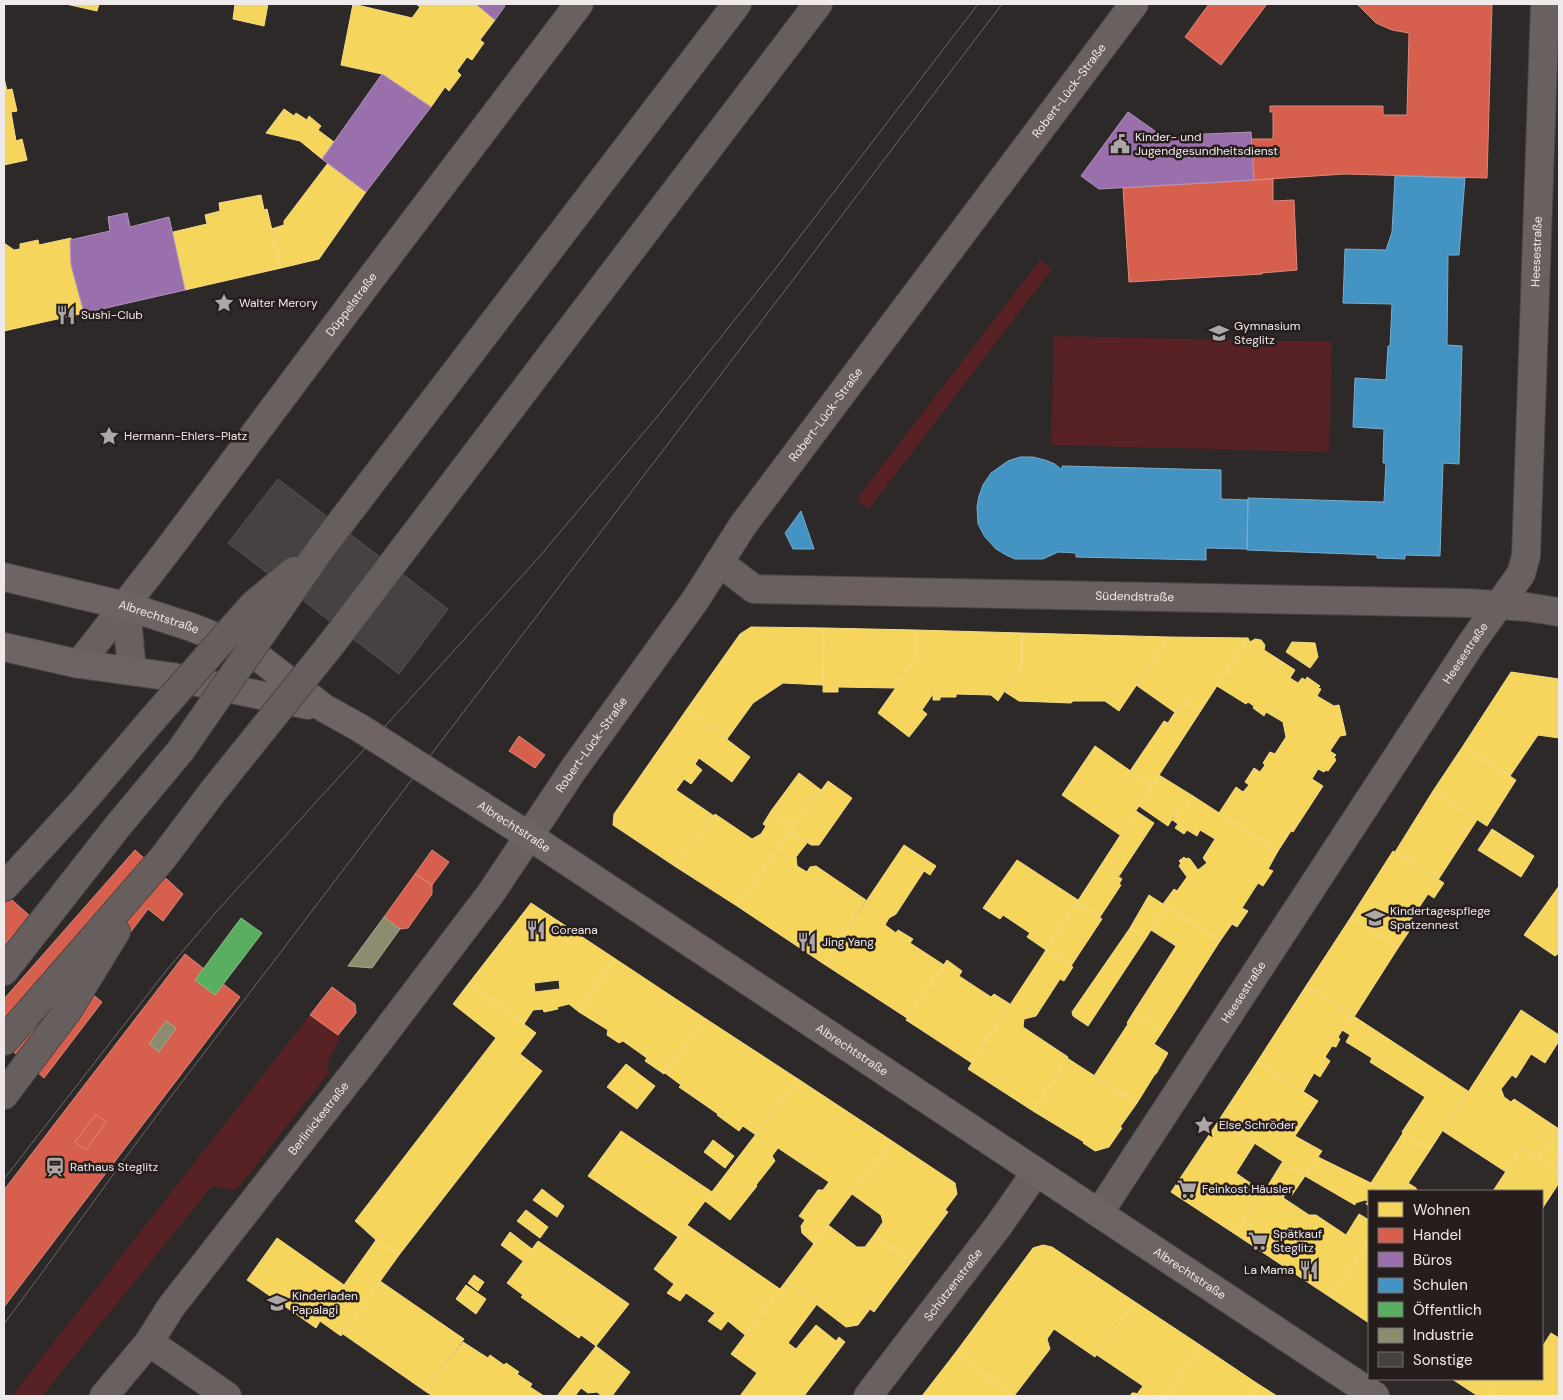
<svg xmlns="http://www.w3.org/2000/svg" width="1563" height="1400" font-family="'DM Sans',sans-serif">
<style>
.green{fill:#582225}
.homes{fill:#f6d55c;stroke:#f4db86;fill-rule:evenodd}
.shops{fill:#d6604d;stroke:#de897c}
.offices{fill:#9970ab;stroke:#b394be}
.schools{fill:#4393c3;stroke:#77adce}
.public{fill:#5aae61;stroke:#87c08a}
.industry{fill:#8c8c6e;stroke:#aaa893}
.building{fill:#464242;stroke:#585353}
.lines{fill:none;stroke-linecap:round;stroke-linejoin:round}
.minor-casing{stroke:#484545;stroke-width:30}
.secondary-casing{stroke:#484545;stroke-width:30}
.motorway-casing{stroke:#484545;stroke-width:30}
.minor{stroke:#6a6060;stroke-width:28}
.secondary{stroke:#6e6463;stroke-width:28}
.motorway{stroke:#665f5e;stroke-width:28}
.tram{stroke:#6f6666;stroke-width:1}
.motorway-bridge-casing{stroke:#484545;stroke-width:30;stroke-linecap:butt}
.motorway-bridge{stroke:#665f5e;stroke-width:28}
.labels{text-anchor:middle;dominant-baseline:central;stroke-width:5;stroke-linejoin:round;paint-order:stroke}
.street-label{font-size:12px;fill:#f0e9e9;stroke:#261d1d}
.poi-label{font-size:12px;fill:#f0e9e9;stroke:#261d1d;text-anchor:start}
</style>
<rect width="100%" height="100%" fill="#2e2929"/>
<path class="green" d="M1040 260 1052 269 869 509 856 500Z
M1054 336 1332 342 1329 452 1051 445Z
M310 1015 338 1035 340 1038 327 1063 329 1072 236 1190 212 1186 42 1396H12Z"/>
<path class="homes" d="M66 4H99L97 11Z
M235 4H268L264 26 233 19Z
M353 4 412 18 420 7 416 4H476L495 20 480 40 484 43 472 60 467 57 457 71 461 75 449 91 445 87 431 107 382 74 341 65Z
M4 78 7 90 12 89 17 111 11 112 16 141 22 139 27 160 4 165Z
M284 109 294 116 296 113 307 120 309 116 321 126 318 130 334 142 322 159 300 141 266 133Z
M328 163 366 192 319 259 281 268 271 229 284 225V221Z
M261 195 264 210 267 209 281 268 185 290 173 232 207 224 205 215 220 211 219 203Z
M71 238V265L84 313 4 331V243L14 250 20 249V244L38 240 39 245Z
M751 627 824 628 823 685 783 683 753 703 727 739 687 709 740 634Z
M824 628 915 630 916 659 896 688 838 687V692H823Z
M915 630 1022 633V665L998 701 991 695 956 694V697H940V700H933V694L922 710 927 714 909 737 878 713 916 659Z
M1022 633 1169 637 1119 711 1105 701H1073L1071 703 1019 701 1005 692 1022 665Z
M1169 637 1248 638 1200 712 1185 702 1182 708 1173 711 1136 685Z
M1248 638 1250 642 1255 639 1261 640 1265 645 1264 650 1295 670 1290 678 1298 683 1302 678 1306 680 1307 677 1320 686 1318 688 1321 689 1317 696 1334 706 1339 705 1346 735 1340 736 1330 751 1336 755 1334 757 1336 760 1328 771 1326 770 1324 772 1318 769 1312 779 1323 786 1293 832 1291 831 1278 851 1219 813 1236 787 1243 792 1249 785 1245 782 1254 768 1260 772 1265 765 1263 763 1270 752 1275 754 1286 737 1283 722 1266 712 1264 716 1253 708 1254 706 1248 702 1246 704 1217 686Z
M1292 642 1315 643 1318 657 1310 668 1286 652Z
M1511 672 1559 679V738L1538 735 1510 776 1463 746Z
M1185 702 1200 712 1152 786 1130 771 1164 721 1168 723 1175 712 1173 711 1182 708Z
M687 709 750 757 732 782 699 758 695 764 702 770 691 784 684 779 676 790 714 816 676 867 613 825 614 814Z
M1095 746 1152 786 1120 835 1062 795Z
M1463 746 1516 780 1487 826 1433 791Z
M799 773 821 790 794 827 771 811Z
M1159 775 1193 796 1183 812 1179 808 1168 826 1139 806Z
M828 781 852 798 819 845H811L791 831Z
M1433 791 1477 820 1438 880 1395 852Z
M1193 796 1278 851 1268 869 1273 871 1263 886 1258 883 1242 908 1248 911 1237 927 1232 924 1220 941 1163 904 1174 889 1177 891 1187 877 1179 866 1181 863 1179 861 1184 857 1186 859 1188 858 1190 859 1198 870 1207 863 1203 858 1215 839 1200 830 1197 836 1187 830 1184 834 1175 828 1178 824 1171 819 1179 808 1183 812Z
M771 811 794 827 737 906 676 867 715 814 752 839 761 834 766 826 763 824Z
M1136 811 1154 823 1119 876 1101 865Z
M1492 829 1534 856 1521 877 1478 850Z
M791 831 807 843 796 857 797 866 807 872 810 867 816 866 866 900 824 964 737 906Z
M904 845 936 866 930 875 924 871 896 914 889 918 885 925 896 933 898 930 913 939 910 943 944 965 907 1018 824 964Z
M1393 851 1444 883 1434 898 1428 894 1408 924 1412 927 1398 948 1351 917Z
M1017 860 1078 900 1046 950 1027 937 1030 933 1003 915 1000 919 983 908Z
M1101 865 1122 879 1119 884 1121 885 1100 917 1077 902Z
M1559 886V953L1555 956 1524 935Z
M1149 895 1166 906 1146 938 1130 928Z
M1077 902 1102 919 1071 966 1046 950Z
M531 903 614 958 579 1012 569 1004 557 1007 558 1009 544 1012 543 1009 533 1010 524 1024 469 983ZM559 980 560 989 535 992 534 983Z
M1166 906 1220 941 1162 1032 1133 1013 1176 946 1151 930Z
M1351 917 1398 948 1354 1017 1306 986Z
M1130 928 1146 938 1088 1026 1073 1016 1072 1012Z
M1046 950 1073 967 1064 981 1060 979 1036 1016 1024 1019 1023 1027 1068 1057 1033 1111 968 1069Z
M614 958 706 1019 664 1074 645 1061 647 1058 623 1041 619 1043 607 1035 608 1030 579 1012Z
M947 960 962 971 959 976 991 997 994 994 1010 1004 972 1063 906 1020Z
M469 983 536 1033 520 1054 542 1071 399 1255 376 1240 355 1221 496 1038 453 1004Z
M1306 986 1352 1015 1338 1037 1340 1039 1336 1047 1332 1046 1325 1057 1330 1061 1320 1077 1314 1073 1303 1092 1257 1062Z
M1521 1010 1559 1035V1041L1545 1063 1531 1054 1516 1078 1512 1075 1501 1089 1504 1097 1511 1102 1514 1099 1559 1129 1539 1158 1522 1147 1506 1172 1443 1131Z
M1133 1013 1162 1032 1154 1044 1168 1053 1156 1074H1155L1137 1103 1094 1076 1128 1024 1127 1023Z
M1352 1015 1468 1091 1430 1150 1402 1132 1425 1097 1370 1062 1372 1058 1346 1042 1350 1035 1342 1030Z
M706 1019 798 1079 756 1135 743 1126 739 1131 717 1115 718 1114 679 1087 681 1085 665 1073Z
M1067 1058 1137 1103 1120 1127 1122 1128 1109 1147 1095 1151 1083 1143 1084 1142 1033 1111Z
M1257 1062 1318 1101 1295 1136 1322 1151 1305 1176 1219 1120Z
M626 1064 655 1086 637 1109 607 1087Z
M798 1079 892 1141 814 1244 802 1233 801 1226 805 1220 799 1216 818 1190H823L829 1182 778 1148 772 1156 775 1161 756 1185 757 1186 730 1220 705 1201Z
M1219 1120 1255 1143 1236 1173 1263 1192 1235 1234 1171 1192Z
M1559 1128V1171L1539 1158Z
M621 1131 712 1192 678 1237 588 1176Z
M1403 1133 1430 1150 1403 1191H1385L1371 1183Z
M713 1140 734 1156 725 1168 704 1152Z
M892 1141 955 1183 957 1194 945 1210 948 1212 911 1262 874 1235 883 1222 881 1215 852 1194Z
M1522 1147 1559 1171V1183L1542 1209V1191H1493Z
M1318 1157 1379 1187 1385 1191H1369V1206L1366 1204 1368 1201 1365 1200 1355 1203V1205L1305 1176Z
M1283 1161 1305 1176 1292 1195 1287 1192 1283 1198 1267 1187Z
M1408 1183 1416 1188 1417 1191H1403Z
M1267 1187 1309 1215H1316L1346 1235 1359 1214 1369 1220V1241L1330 1297 1235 1234Z
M542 1189 564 1206 557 1217 533 1200Z
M526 1210 548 1227 540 1238 517 1221Z
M687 1225 780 1289 745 1335 728 1321 721 1330 708 1321 715 1313 686 1293 680 1301 667 1293 674 1284 654 1269Z
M828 1225 857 1247H865L874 1235 911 1262 874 1312 870 1309 858 1325 846 1327 786 1281Z
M510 1232 532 1249 523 1261 501 1245Z
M277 1238 344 1285 376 1240 399 1255 341 1336 320 1321 316 1328 247 1280Z
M538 1241 629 1304 596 1346 581 1335 579 1338 521 1297 523 1295 507 1283Z
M1369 1241V1323L1330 1297Z
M1043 1245 1052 1247 1135 1302 1095 1357 1054 1329 1047 1339 1050 1349 1014 1396 956 1352 1033 1248Z
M474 1275 484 1282 478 1291 468 1283Z
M380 1281 464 1339 425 1391 343 1334Z
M786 1281 817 1304 788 1343 796 1349 816 1325 836 1341 839 1337 845 1342 804 1396H740L757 1373 731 1354Z
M466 1285 486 1299 476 1314 456 1299Z
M1135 1302 1200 1345 1166 1396H1130L1132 1393H1135L1137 1394 1143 1386 1097 1355Z
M1551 1333 1559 1338V1363L1558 1365 1559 1366V1396H1489L1500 1379H1542V1347Z
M463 1342 488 1358 490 1355 504 1365 506 1363 519 1372 517 1374 532 1384 530 1387 544 1396H433L425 1391Z
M1200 1345 1258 1384 1249 1396H1166Z
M596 1346 630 1372 612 1396H602L597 1392 588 1393 581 1388 575 1396H557Z
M956 1352 1014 1396H922Z
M1452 1379H1500L1489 1396H1478Z
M1258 1384 1277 1396H1249Z"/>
<path class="shops" d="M1209 4H1267L1221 65 1185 37Z
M1357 4H1492L1487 178 1345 174 1254 180 1251 139H1273V112H1270V106H1383V115H1407L1409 33 1392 30 1376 23Z
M1273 179V201L1294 200 1297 270 1262 273V274L1129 282 1123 188Z
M519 736 545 755 535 768 509 751Z
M135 850 183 894 163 921 148 909 87 990 102 1002 44 1078 8 1047 4 1026V999Z
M432 850 449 862 432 885 415 874Z
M415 874 432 885V894L408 928 400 929 384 917Z
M4 893 30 916 4 946Z
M185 954 240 997 4 1307V1190Z
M332 987 355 1004 356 1013 338 1035 310 1015Z
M96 1114 106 1122 86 1150 75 1142Z"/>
<path class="offices" d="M476 4H502L505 6 495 20Z
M382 74 431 107 366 192 322 159Z
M1128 112 1165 138 1183 137V135L1251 132 1254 180 1099 189 1081 176Z
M127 213 130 227 169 217 185 290 84 313 71 265 70 240 110 231 108 217Z"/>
<path class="schools" d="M1395 176 1465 178 1459 255H1448L1447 345 1462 346 1459 464 1443 463 1440 556 1405 555V559L1377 558V555L1247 550 1248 498 1384 502 1386 463H1383L1384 429 1353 427 1355 378 1386 380 1388 346H1390L1392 304 1343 303 1345 249 1386 250 1392 232Z
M1020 457H1033L1045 460 1055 464 1062 470V466L1221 470V499L1248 500 1247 549 1206 548V560L1076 557V553L1058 552 1043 559H1015L1006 555 996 549 985 537 978 524 977 507 979 496 983 485 991 473 1008 461Z
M801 511 814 549H793L785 533Z"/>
<path class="public" d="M241 918 262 933 215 995 195 980Z"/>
<path class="industry" d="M384 917 400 929 372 968 348 966Z
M166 1021 176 1028 159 1052 149 1044Z"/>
<path class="building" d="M278 479 448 609 399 674 228 543Z"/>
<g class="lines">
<defs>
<g id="minor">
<path id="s1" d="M719 562 754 589 1467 603 1527 607 1559 612"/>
<path d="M126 606 132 671"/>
<path id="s2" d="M79 664 167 551 369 281 579 4"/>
<path id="s3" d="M1099 1213 1473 641 1521 574 1526 556 1545 4"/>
<path d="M149 1342 227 1396"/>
<path id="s4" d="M104 1396 149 1342 171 1307 365 1059 491 893 573 770 696 599 743 525 1134 4"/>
<path id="s5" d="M868 1396 999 1225 1036 1172"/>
</g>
<g id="secondary">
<path id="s6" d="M4 577 126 606 191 627 249 650 324 708 360 728 529 836 1375 1396"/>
<path d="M4 647 79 664 173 677 308 705"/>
</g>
<path id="motorway" d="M322 547 737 4
M333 642 818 4
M4 887 82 802 151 721
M4 971 117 827 181 750
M4 1041 162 859 214 790
M4 1095 68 1010 116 932"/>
</defs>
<use href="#minor" class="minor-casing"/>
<use href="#secondary" class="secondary-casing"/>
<use href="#motorway" class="motorway-casing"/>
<use href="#minor" class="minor"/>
<use href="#secondary" class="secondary"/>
<use href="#motorway" class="motorway"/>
<path class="tram" d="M4 1179 166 971 217 911 540 556 661 412 772 273 978 4
M4 1324C59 1251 111 1176 166 1103 444 736 725 371 1002 4"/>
<defs>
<path id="motorway-bridge" d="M151 721 253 605 294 571
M181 750 322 547
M214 790 333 642"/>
</defs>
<use href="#motorway-bridge" class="motorway-bridge-casing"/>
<use href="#motorway-bridge" class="motorway-bridge"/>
</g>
<defs>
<symbol id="civic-bare" viewBox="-9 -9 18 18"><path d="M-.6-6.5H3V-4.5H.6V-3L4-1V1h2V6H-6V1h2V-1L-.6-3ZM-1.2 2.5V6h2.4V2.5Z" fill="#aca6a6" stroke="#261d1d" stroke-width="2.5" paint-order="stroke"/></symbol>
<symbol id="sight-bare" viewBox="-9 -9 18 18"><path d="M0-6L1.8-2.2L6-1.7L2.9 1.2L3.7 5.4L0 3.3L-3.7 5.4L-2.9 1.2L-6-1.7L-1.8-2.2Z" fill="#aca6a6" stroke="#261d1d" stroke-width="2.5" paint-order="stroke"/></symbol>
<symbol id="restaurant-bare" viewBox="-9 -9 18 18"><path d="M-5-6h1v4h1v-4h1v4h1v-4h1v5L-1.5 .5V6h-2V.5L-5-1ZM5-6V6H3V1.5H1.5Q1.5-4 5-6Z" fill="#aca6a6" stroke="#261d1d" stroke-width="2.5" paint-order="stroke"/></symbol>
<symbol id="school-bare" viewBox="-9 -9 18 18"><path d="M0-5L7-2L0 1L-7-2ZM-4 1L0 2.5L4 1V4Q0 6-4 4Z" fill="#aca6a6" stroke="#261d1d" stroke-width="2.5" paint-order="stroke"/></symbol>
<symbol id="station-bare" viewBox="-9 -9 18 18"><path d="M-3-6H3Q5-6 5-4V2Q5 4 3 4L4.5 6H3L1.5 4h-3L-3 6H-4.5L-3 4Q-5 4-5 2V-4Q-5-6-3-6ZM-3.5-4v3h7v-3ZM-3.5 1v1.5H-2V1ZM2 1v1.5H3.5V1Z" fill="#aca6a6" stroke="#261d1d" stroke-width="2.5" paint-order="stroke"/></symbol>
<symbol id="supermarket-bare" viewBox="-9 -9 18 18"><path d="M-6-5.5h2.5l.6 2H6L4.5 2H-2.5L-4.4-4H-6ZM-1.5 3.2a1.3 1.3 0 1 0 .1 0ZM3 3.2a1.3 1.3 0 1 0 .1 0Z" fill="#aca6a6" stroke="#261d1d" stroke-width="2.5" paint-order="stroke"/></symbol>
</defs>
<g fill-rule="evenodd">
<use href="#civic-bare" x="1106" y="130" width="28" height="28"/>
<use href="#sight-bare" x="210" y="289" width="28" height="28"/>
<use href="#restaurant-bare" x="52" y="301" width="28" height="28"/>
<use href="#school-bare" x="1205" y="319" width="28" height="28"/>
<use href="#sight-bare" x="95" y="422" width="28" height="28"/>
<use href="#school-bare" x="1361" y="904" width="28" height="28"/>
<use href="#restaurant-bare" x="522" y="916" width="28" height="28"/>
<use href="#restaurant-bare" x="793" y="928" width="28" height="28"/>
<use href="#sight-bare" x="1190" y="1111" width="28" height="28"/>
<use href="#station-bare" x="41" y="1153" width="28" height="28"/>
<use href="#supermarket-bare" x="1173" y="1175" width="28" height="28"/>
<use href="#supermarket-bare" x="1244" y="1227" width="28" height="28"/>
<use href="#restaurant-bare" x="1295" y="1256" width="28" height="28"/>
<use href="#school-bare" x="263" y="1289" width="28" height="28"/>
</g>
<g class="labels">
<g class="street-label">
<text stroke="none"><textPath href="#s4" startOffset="1624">Robert-Lück-Straße</textPath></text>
<text stroke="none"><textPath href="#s3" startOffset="1089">Heesestraße</textPath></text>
<text stroke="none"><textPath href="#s2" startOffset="451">Düppelstraße</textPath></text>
<text stroke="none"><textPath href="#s4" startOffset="1219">Robert-Lück-Straße</textPath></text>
<text stroke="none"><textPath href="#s1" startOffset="425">Südendstraße</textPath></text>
<text stroke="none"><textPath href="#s6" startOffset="160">Albrechtstraße</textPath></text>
<text stroke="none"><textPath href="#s3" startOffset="669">Heesestraße</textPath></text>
<text stroke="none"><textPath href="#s4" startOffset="814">Robert-Lück-Straße</textPath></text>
<text stroke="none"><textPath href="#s6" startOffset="575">Albrechtstraße</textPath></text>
<text stroke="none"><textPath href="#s3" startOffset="264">Heesestraße</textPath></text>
<text stroke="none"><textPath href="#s6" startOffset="980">Albrechtstraße</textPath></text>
<text stroke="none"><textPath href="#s4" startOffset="351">Berlinickestraße</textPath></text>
<text stroke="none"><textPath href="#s6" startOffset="1385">Albrechtstraße</textPath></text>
<text stroke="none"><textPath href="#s5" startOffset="140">Schützenstraße</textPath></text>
</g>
<g class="poi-label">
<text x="1135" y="137">Kinder- und<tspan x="1135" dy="14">Jugendgesundheitsdienst</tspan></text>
<text x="239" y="303">Walter Merory</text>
<text x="81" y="315">Sushi-Club</text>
<text x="1234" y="326">Gymnasium<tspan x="1234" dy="14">Steglitz</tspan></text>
<text x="124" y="436">Hermann-Ehlers-Platz</text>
<text x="1390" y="911">Kindertagespflege<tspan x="1390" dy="14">Spatzennest</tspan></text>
<text x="551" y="930">Coreana</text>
<text x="822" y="942">Jing Yang</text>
<text x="1219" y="1125">Else Schröder</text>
<text x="70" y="1167">Rathaus Steglitz</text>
<text x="1202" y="1189">Feinkost Häusler</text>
<text x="1273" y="1234">Spätkauf<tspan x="1273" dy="14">Steglitz</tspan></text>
<text x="1294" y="1270" text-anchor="end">La Mama</text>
<text x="292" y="1296">Kinderladen<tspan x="292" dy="14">Papalagi</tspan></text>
</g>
</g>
<rect width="1563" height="1400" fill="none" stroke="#f0e9e9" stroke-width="10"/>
<rect x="1368" y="1190" width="175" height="190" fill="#261d1d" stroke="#776f6f"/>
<rect x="1378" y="1202" width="25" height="15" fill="#f6d55c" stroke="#776f6f"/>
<text x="1413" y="1215" font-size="15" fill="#f0e9e9">Wohnen</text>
<rect x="1378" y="1228" width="25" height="15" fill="#d6604d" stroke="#776f6f"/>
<text x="1413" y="1240" font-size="15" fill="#f0e9e9">Handel</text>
<rect x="1378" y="1252" width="25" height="15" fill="#9970ab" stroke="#776f6f"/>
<text x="1413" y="1265" font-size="15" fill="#f0e9e9">Büros</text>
<rect x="1378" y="1278" width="25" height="15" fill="#4393c3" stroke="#776f6f"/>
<text x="1413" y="1290" font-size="15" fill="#f0e9e9">Schulen</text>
<rect x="1378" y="1302" width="25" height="15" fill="#5aae61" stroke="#776f6f"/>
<text x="1413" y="1315" font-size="15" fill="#f0e9e9">Öffentlich</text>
<rect x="1378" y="1328" width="25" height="15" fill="#8c8c6e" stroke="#776f6f"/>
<text x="1413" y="1340" font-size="15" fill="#f0e9e9">Industrie</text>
<rect x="1378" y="1352" width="25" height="15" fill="#464242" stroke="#776f6f"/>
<text x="1413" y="1365" font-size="15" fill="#f0e9e9">Sonstige</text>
</svg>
